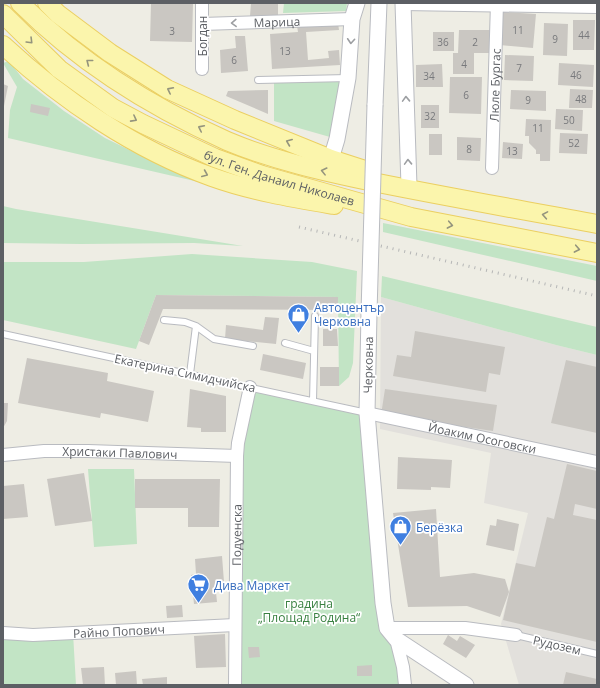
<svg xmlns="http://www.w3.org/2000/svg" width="600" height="688" font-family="'Open Sans',sans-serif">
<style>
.industrial{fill:#e2e0dc}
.green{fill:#c2e4c5}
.building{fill:#cac7c2}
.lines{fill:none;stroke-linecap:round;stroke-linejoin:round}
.service-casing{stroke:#b9bbc0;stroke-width:8}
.minor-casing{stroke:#b9bbc0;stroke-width:14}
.tertiary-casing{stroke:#b9bbc0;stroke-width:17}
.primary-casing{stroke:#ebcf61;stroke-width:20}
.service{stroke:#fff;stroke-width:6}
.minor{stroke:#fff;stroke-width:12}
.tertiary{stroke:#fff;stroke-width:15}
.primary{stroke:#fbf5ac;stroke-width:18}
.rail{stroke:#b5b6b6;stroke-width:3;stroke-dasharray:1 5;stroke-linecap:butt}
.tertiary-bridge-casing{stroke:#b9bbc0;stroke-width:17;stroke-linecap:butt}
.tertiary-bridge{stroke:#fff;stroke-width:15}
.oneway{stroke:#9d9fa2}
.oneway2{stroke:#94947d}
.labels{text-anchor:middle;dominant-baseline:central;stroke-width:3.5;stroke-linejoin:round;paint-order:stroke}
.number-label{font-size:10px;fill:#78797c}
.street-label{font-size:12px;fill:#5c5f64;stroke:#fff}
.shop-label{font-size:12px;fill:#366cbe;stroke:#fff;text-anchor:start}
.park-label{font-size:12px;fill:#388040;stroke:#fff}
</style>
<rect width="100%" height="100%" fill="#eeede4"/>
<path class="industrial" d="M381 297 556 345 597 355V685H519L501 624 528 513 484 503 491 453 380 429Z"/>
<path class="green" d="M284 3H347L346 11 283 13Z
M9 61 23 79 64 111 105 138 148 159 212 185 8 138 10 110 17 87 3 63Z
M348 78 337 139 274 121V80Z
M3 206 16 209 243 246 194 243 81 244 3 243Z
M383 223 597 266V281L383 232Z
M192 254 312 262 357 271 353 363 349 377 339 386 338 297 156 295 136 349 3 320V262H84Z
M382 276 597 327V355L556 345 381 297Z
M250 387 367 413 383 603 396 639 401 685H235L237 476Z
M88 469H134L137 544 94 547Z
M3 633H73L76 685H3Z"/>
<path class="building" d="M151 3H193L192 42 150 41Z
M251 3H278V17L250 16Z
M503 12 536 14 533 48 500 45Z
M573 20H595L594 50H573Z
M338 23 339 30 306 32 308 60 329 58 328 51 339 50 340 65 272 69 270 34 298 32 297 26Z
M544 23 568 24 567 56 543 55Z
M459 30H491V53H474V74H453V53H458Z
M433 32H454V51H433Z
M235 36H245L248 71 221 73 220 50 236 48Z
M505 55 534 56 533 81 504 80Z
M559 63 594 65 593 87 558 85Z
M442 64 443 87H416V65Z
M450 77H482L481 114 449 113Z
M3 84 8 86 4 106H3Z
M570 89 593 90 592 108H569Z
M268 90V114L226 96 228 91Z
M511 90 546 91V111L510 109Z
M31 104 50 108 48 116 30 112Z
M421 105H439V128H421Z
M556 109 583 110 582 131 555 129Z
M526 119 551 120 550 161H540V154H536V150L529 143V136H525Z
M560 133 588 134 587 154 559 153Z
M429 134H442V155H429Z
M457 137 481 138 480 161 457 160Z
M503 142 523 144 522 159 502 158Z
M156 295 338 297V310L163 309 149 345 139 341Z
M265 317 279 318 276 344 225 339 226 325 263 330Z
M323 329H337L338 346H323Z
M415 331 505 347 500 375 489 373 486 392 393 376 397 355 411 357Z
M263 354 306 363 303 379 260 370Z
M27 358 108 373 107 381 154 391 148 422 101 413 100 418 18 403Z
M566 360 597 367V433L551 423Z
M320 367H339V386H320Z
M190 389 226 396V432H201V428L187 427Z
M385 389 497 405 493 431 381 415Z
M3 403H8L7 421 3 428Z
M398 457 452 460 450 488 431 487V490L397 489Z
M567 464 597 471V509L575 504 573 515 597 520V642L503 620 516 563 535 567 547 517 554 519Z
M84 473 92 521 55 526 47 479Z
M135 479H220L219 527H188V508H135Z
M24 484 28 517 3 519V486Z
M436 509 440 577 474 573 505 579 509 592 500 617 467 606 408 607 393 513Z
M497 519 519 524 514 551 486 545 490 525 496 526Z
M222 556 224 582 215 583 217 602 194 604 191 575 196 574 195 559Z
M182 605 183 617 167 618 166 606Z
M225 634 226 667 196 668 194 636Z
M448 635 457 641 460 636 475 645 466 658 443 644Z
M248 647H259L260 657 249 658Z
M372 665V676H357V666Z
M104 667 105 685H83L81 668Z
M136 671 137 685H116L115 673Z
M566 672 597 679V685H563Z
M167 677V685H143L142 679Z"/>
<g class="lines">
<defs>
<path id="service" d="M258 80 348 78
M164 320 185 322 196 326 214 339 253 346
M3 334 367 413
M285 343 314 351
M190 374 196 326
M313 401 315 316
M516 635 597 654"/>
<g id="minor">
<path d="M202 3V69"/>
<path d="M403 4 597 7"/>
<path id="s1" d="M202 24 352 19"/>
<path id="s2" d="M492 168 497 3"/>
<path id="s3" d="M367 413 597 462"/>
<path id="s4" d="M3 455 44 451H88L237 456"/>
<path d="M387 628H465L516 635"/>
<path id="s5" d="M3 633 33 635 235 625"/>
<path d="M396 639 403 667 405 685"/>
<path id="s6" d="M235 685 237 456 238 443 250 387"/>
</g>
<path id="tertiary" d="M403 3 409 186
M375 105 379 3
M331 159 337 139 348 78 352 19 357 3
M369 313 367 413 383 603 387 628 396 639 466 685"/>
<g id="primary">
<path d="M20 3C79 62 151 107 227 141 272 160 325 172 373 182 447 197 522 210 597 224"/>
<path d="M47 3 58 14 110 53 167 89 235 120 331 159 362 169"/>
<path id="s7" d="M3 14 59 69 113 108 143 124 215 158 262 175 411 217 597 253"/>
<path d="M3 45C62 100 136 150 212 177 251 191 293 198 334 205"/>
</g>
</defs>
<use href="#service" class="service-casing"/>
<use href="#minor" class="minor-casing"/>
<use href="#tertiary" class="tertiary-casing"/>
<use href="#primary" class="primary-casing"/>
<use href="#service" class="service"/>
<use href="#minor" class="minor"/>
<use href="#tertiary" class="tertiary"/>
<use href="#primary" class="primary"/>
<path class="rail" d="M299 227 597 296"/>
<defs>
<path id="tertiary-bridge" d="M369 313 375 105"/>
</defs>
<use href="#tertiary-bridge" class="tertiary-bridge-casing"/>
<use href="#tertiary-bridge" class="tertiary-bridge"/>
</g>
<defs><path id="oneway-chevron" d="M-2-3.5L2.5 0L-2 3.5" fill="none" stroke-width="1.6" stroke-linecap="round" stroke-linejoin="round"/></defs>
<g class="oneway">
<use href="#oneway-chevron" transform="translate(234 23) rotate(178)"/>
<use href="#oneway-chevron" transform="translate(351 41) rotate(94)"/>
<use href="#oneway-chevron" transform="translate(406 99) rotate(-92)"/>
<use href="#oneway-chevron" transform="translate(408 162) rotate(-92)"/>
</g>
<g class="oneway2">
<use href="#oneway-chevron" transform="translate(30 41) rotate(45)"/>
<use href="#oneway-chevron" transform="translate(89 62) rotate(-142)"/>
<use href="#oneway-chevron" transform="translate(170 90) rotate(-153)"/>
<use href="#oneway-chevron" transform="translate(134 119) rotate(28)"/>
<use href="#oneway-chevron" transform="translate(201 128) rotate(-154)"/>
<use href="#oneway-chevron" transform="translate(289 142) rotate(-158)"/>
<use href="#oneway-chevron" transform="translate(324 171) rotate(-166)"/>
<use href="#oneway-chevron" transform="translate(205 174) rotate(23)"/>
<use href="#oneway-chevron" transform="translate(545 215) rotate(-170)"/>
<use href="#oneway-chevron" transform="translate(450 225) rotate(11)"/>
<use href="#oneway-chevron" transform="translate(577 249) rotate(11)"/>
</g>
<defs>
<symbol id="shop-pin" viewBox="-11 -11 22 30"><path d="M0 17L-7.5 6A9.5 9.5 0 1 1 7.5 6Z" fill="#3f7fe0" stroke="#fff"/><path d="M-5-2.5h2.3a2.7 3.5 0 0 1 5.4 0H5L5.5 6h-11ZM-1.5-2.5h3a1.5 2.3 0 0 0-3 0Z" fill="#fff"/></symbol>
<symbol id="supermarket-pin" viewBox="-11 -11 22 30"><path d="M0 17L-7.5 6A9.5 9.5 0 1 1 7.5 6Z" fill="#3f7fe0" stroke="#fff"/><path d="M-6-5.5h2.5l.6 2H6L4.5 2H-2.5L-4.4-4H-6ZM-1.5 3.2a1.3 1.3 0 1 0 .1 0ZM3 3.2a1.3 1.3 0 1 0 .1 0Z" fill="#fff"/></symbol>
</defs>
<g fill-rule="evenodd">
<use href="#shop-pin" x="286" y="302" width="25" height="34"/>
<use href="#shop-pin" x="388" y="514" width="25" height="34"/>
<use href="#supermarket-pin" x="186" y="572" width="25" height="34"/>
</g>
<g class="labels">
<g class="number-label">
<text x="518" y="30">11</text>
<text x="172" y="31">3</text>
<text x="584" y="35">44</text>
<text x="555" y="39">9</text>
<text x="443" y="42">36</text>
<text x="475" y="42">2</text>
<text x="285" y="51">13</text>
<text x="234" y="60">6</text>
<text x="464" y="64">4</text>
<text x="519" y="68">7</text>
<text x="576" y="75">46</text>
<text x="429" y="76">34</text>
<text x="466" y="95">6</text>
<text x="581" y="99">48</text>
<text x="528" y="100">9</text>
<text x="430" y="116">32</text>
<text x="569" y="120">50</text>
<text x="538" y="128">11</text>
<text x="574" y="143">52</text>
<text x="469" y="149">8</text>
<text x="512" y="151">13</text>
</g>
<g class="street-label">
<text stroke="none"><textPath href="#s1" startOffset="75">Марица</textPath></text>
<text transform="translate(202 36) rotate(-90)">Богдан</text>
<text stroke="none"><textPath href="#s2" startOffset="83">Люле Бургас</textPath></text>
<text stroke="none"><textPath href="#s7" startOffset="326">бул. Ген. Данаил Николаев</textPath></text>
<text transform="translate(368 365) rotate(-89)">Черковна</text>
<text transform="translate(185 373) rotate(12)">Екатерина Симидчийска</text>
<text stroke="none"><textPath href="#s3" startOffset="118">Йоаким Осоговски</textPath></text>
<text stroke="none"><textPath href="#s4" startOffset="117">Христаки Павлович</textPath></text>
<text stroke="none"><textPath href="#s6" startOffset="150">Подуенска</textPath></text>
<text stroke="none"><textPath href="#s5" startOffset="116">Райно Попович</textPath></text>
<text transform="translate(557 645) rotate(13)">Рудозем</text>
</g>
<g class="shop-label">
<text x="314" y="307">Автоцентър<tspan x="314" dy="14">Черковна</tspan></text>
<text x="416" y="527">Берёзка</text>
<text x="214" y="585">Дива Маркет</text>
</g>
<g class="park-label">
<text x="309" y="603">градина<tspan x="309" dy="14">„Площад Родина“</tspan></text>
</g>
</g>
<rect width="600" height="688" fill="none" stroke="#5c5f64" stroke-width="8"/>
</svg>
